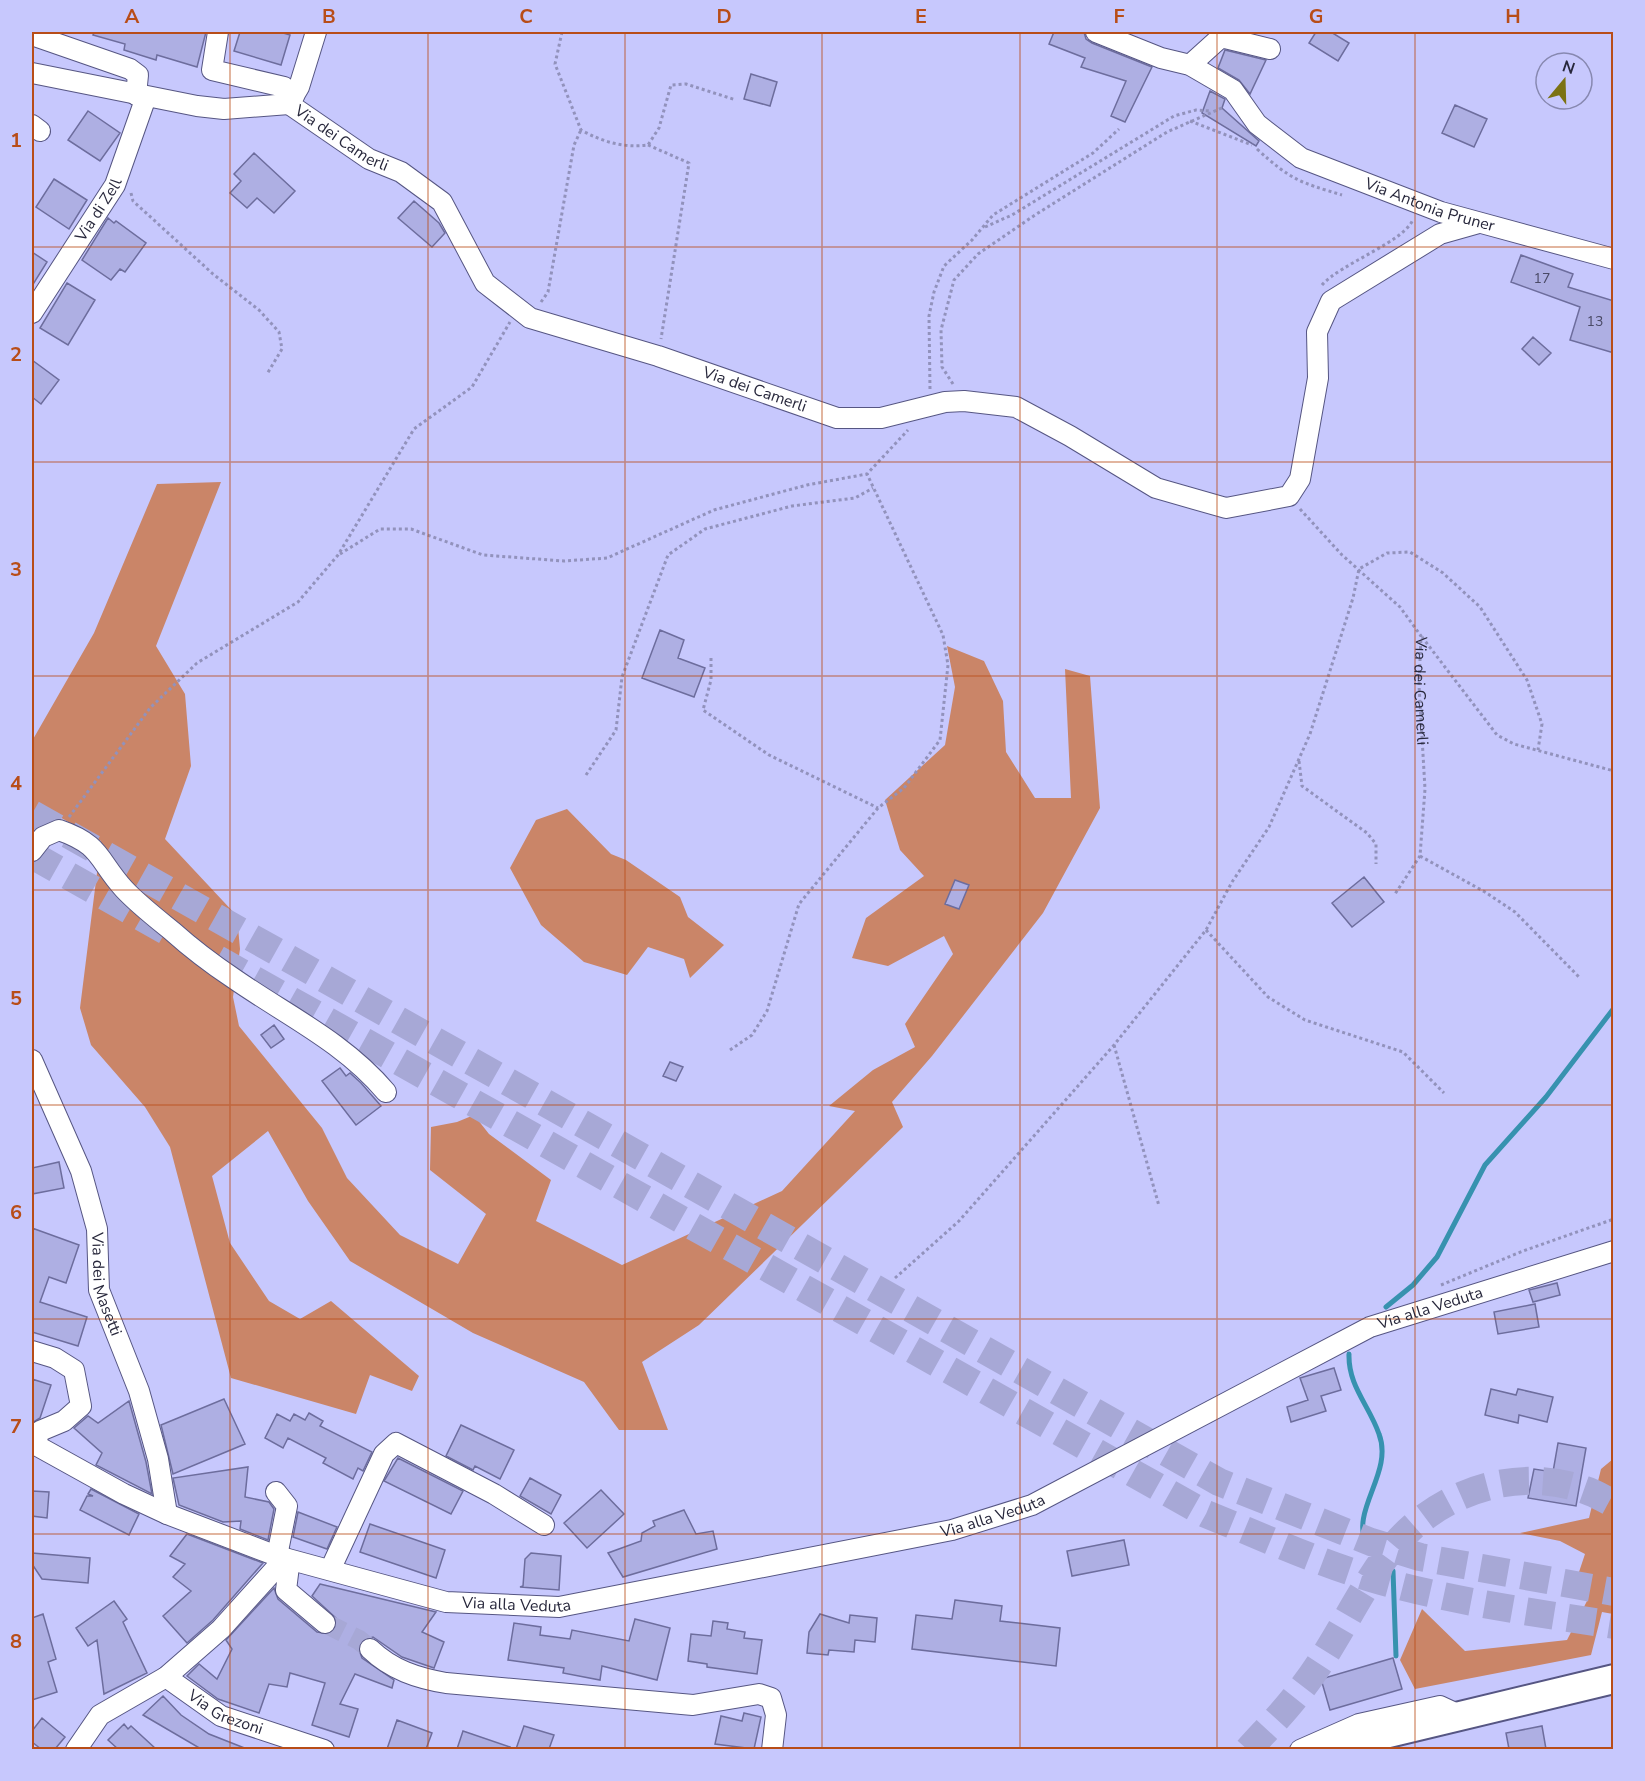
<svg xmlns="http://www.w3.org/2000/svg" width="1645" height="1781" font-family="'Nunito Sans',sans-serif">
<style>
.forest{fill:#ca8568}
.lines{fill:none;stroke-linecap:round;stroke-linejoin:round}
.stream{stroke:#3792af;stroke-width:5}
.building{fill:#aeafe3;stroke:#6d6d9d;stroke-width:1.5}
.minor-tunnel{stroke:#a7a8d6;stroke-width:20;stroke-dasharray:20 10;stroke-linecap:butt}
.highway-tunnel{stroke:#a7a8d6;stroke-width:28;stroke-dasharray:28 14;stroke-linecap:butt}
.minor-casing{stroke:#565683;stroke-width:22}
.highway-casing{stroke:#565683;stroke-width:32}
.path{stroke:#9292bc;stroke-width:3;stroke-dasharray:3 3;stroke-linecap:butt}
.minor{stroke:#fff;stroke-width:20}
.highway{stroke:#fff;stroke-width:28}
.grid{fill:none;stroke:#b84d18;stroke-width:1.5;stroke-opacity:0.55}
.labels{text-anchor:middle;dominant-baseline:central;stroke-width:5;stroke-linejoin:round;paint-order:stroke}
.number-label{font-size:14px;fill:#4a4a66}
.street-label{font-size:16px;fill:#28283c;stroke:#c7c8fd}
.neatline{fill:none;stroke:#b84d18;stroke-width:2}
.grid-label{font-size:20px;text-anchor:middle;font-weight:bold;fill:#b84d18}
</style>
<rect width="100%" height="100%" fill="#c7c8fd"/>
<path class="forest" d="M221 482 156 646 185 694 191 766 165 839 237 916 240 949 233 997 239 1026 322 1128 347 1178 400 1235 458 1264 486 1214 430 1170 431 1127 457 1122 474 1115 489 1134 551 1180 536 1221 622 1265 782 1191 855 1111 829 1106 873 1070 915 1047 905 1024 953 954 944 936 888 966 852 958 866 918 924 876 900 850 885 800 945 745 955 687 947 646 984 661 1003 701 1006 752 1035 798H1071L1065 669 1090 676 1100 808 1043 913 932 1056 892 1102 903 1127 699 1325 642 1362 668 1430H619L584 1382 473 1333 350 1261 308 1201 268 1131 212 1176 230 1243 269 1301 300 1319 331 1301 419 1376 412 1391 370 1375 356 1414 231 1378 170 1147 145 1107 91 1045 80 1008 101 841 58 816 32 848V741L94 633 157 484Z
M567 809 611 854 626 860 680 897 688 917 724 945 690 978 684 959 648 947 627 975 584 962 541 925 510 868 536 820Z
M1613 1459V1614L1602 1612 1591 1655 1415 1689 1400 1660 1422 1609 1465 1651 1567 1640 1587 1601 1574 1587 1585 1554 1560 1541 1520 1533 1589 1518 1601 1469Z"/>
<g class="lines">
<path class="stream" d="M1386 1307 1413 1285 1437 1257 1485 1165 1546 1097 1614 1008
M1349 1354C1348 1386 1369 1405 1379 1434 1394 1473 1349 1511 1367 1545 1371 1554 1385 1564 1393 1571L1396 1656"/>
</g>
<path class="building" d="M94 32H206L197 67 157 55 156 60 124 50 125 44 93 35Z
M240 32H280L290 35 281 65 234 51Z
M1054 32H1084L1086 39 1092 43 1152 67 1125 122 1111 116 1126 81 1081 67 1085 58 1049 44Z
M1316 32H1331L1349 43 1338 61 1309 43Z
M1225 50 1266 60 1250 94 1239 80 1218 68Z
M751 74 777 82 770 106 744 99Z
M1210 91 1225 99 1222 108 1259 141 1256 146 1202 113Z
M1455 105 1487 119 1474 147 1442 133Z
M88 111 120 133 100 161 68 140Z
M254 153 295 191 274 213 257 198 247 208 230 193 241 181 234 174Z
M54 179 87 200 69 229 36 207Z
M414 201 439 223 445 233 432 247 398 218Z
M108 218 114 223 116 221 146 243 125 272 120 269 111 280 82 260Z
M32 252 47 262 32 286Z
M1521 255 1573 274 1568 287 1614 301V353L1570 340 1580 307 1511 282Z
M67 283 95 300 68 345 40 328Z
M1533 337 1551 353 1539 365 1522 349Z
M32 360 59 380 41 404 32 397Z
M660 630 684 640 678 658 705 668 694 697 642 678Z
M1364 877 1384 902 1352 927 1332 903Z
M955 880 969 885 959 909 945 904Z
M274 1025 284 1039 271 1048 261 1035Z
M670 1062 683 1067 676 1081 663 1076Z
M340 1068 346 1076 350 1073 361 1083 381 1106 356 1125 322 1081Z
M59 1162 64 1188 32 1194V1168Z
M32 1228 79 1245 66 1283 49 1277 40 1302 87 1317 78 1346 32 1332Z
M1557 1283 1560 1295 1533 1302 1529 1290Z
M1535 1304 1539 1327 1498 1334 1494 1312Z
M1334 1368 1341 1390 1321 1396 1326 1411 1291 1422 1287 1407 1308 1400 1300 1378Z
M32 1379 51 1385 40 1418 32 1423Z
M1491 1389 1516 1395 1518 1389 1553 1397 1547 1422 1519 1415 1518 1423 1485 1415Z
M224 1399 245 1444 173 1474 161 1425Z
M129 1401 146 1462 152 1494 96 1465 102 1453 74 1428 88 1416 98 1423Z
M309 1413 323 1421 320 1426 372 1452 363 1471 358 1468 353 1479 323 1463 326 1458 288 1438 283 1448 265 1438 277 1414 290 1421 294 1414 305 1420Z
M461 1425 514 1450 500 1479 475 1466 473 1470 446 1456Z
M1558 1443 1586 1448 1576 1506 1528 1498 1534 1469 1553 1472Z
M398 1458 463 1491 451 1514 384 1481Z
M248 1467 245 1497 269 1502 274 1509 268 1540 240 1529 241 1521 223 1522 179 1505 173 1478Z
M530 1478 561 1495 551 1514 520 1496Z
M91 1489 139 1514 129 1535 80 1510 87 1496H93L88 1494Z
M601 1490 624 1514 587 1548 564 1523Z
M32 1491 49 1492 47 1518 32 1516Z
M684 1510 696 1534 713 1531 717 1549 623 1577 608 1553 641 1541 642 1533 655 1526 653 1521Z
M298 1512 337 1527 327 1549 293 1537Z
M370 1524 445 1550 436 1578 360 1552Z
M187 1534 263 1563 213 1620 187 1643 163 1616 191 1591 173 1577 185 1564 170 1556Z
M1124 1540 1129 1565 1072 1576 1067 1551Z
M32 1553 90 1558 88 1583 42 1579 32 1564Z
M531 1553 561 1556 559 1590 520 1587 523 1586 525 1559Z
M320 1584 436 1612 422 1632 444 1642 434 1668 402 1657 373 1637 361 1641 358 1647 362 1658 394 1680 392 1688 355 1674 340 1704 358 1709 349 1737 312 1725 325 1683 290 1673 287 1687 269 1684 259 1713 218 1699 187 1676 199 1664 217 1679 232 1649 226 1640 274 1588 278 1599 317 1632 330 1634 337 1626 336 1618 312 1596Z
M955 1600 1002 1606 1000 1621 1060 1628 1056 1666 912 1649 916 1615 952 1619Z
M114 1601 127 1619 123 1622 147 1673 104 1694 97 1640 88 1646 76 1628Z
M43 1614 56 1659 48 1662 57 1692 32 1700V1618Z
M820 1614 849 1623 850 1615 877 1618 875 1642 855 1640 854 1652 829 1650 828 1655 807 1653 809 1632Z
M635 1619 670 1628 657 1680 602 1666 600 1680 563 1673 564 1668 508 1660 514 1623 541 1627 540 1635 570 1639 572 1630 629 1641Z
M713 1621 728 1623 727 1629 745 1632 744 1638 762 1640 757 1674 707 1667V1664L688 1661 691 1634 711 1636Z
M1393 1658 1402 1689 1330 1710 1321 1679Z
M163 1696 181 1715 209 1734 247 1749H201L143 1715Z
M744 1713 761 1717 754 1749 715 1744 721 1716 742 1721Z
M42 1718 65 1737 55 1749H41L32 1742V1731Z
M397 1720 432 1733 426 1749H387Z
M124 1724 128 1729 131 1726 156 1749H118L108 1740Z
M524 1726 554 1735 549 1749H516Z
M1542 1726 1546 1749H1509L1506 1733Z
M463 1731 510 1747 509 1749H457Z"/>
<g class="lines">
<path class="minor-tunnel" d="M325 1623 359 1640 370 1649"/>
<path class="highway-tunnel" d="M32 814 1219 1482 1371 1542 1420 1557 1614 1592
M32 855 168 932
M217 959 1206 1514C1263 1537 1321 1564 1381 1581 1457 1602 1536 1613 1614 1625
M1248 1750C1265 1731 1284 1712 1299 1692 1334 1649 1356 1595 1390 1551 1435 1493 1515 1465 1585 1490 1595 1493 1604 1499 1614 1504"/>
<defs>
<g id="minor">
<path d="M218 32 212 70 284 87 294 96"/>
<path id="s2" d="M1096 32 1161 58 1190 65 1233 90 1257 124 1301 158 1441 212 1614 259"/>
<path d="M32 35 130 69 138 75 136 95"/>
<path d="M1190 65 1221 37 1270 49"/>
<path d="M32 73 197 106 224 109 289 104 299 87 316 32"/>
<path id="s3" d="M289 104 369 159 401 172 442 202 485 283 530 318 658 356 837 418H881L945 402 964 401 1016 407 1070 436 1156 488 1226 508 1289 496 1300 479 1318 378 1317 332 1331 301 1440 234 1479 223"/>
<path d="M32 125 40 131"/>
<path id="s4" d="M32 313 115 185 146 97"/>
<path d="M32 851 43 837 59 830C102 845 97 859 124 889 138 904 156 918 172 931 191 948 212 964 233 978 286 1015 344 1042 386 1092"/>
<path id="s5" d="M32 1060 81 1171 97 1229 99 1290 139 1391 158 1459 167 1514"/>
<path d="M32 1351 55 1358 74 1370 81 1406 64 1421 40 1431 35 1444"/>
<path id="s6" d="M32 1443 124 1494 167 1514 277 1556 446 1602 559 1607 952 1530 1032 1505 1370 1327 1614 1251"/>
<path d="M276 1492 287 1506 277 1556"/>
<path d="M330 1570 384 1454 396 1443 494 1494 544 1525"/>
<path d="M370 1649C392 1670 417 1678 446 1683L693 1705 759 1694 771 1698 776 1715 772 1750"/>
<path id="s7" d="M166 1677 221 1716 324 1750"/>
<path d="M76 1750 100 1715 166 1677 221 1629 285 1558 289 1566 286 1590 325 1623"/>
<path d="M1300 1750 1359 1724 1440 1706 1455 1713"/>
</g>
<path id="highway" d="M1345 1750 1385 1734 1614 1679"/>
</defs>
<use href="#minor" class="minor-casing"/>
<use href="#highway" class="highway-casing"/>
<g class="path">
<path d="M562 32 555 64 581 130C603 142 623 148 648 145L659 128 671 85 686 84 736 100"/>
<path d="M1190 121 1252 145"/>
<path d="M648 145 689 163 661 339"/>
<path d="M1257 149C1291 180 1299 182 1342 195"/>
<path d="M131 193 133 201 213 274 259 310 279 332 282 349 267 374"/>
<path d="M985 227 1012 215 1174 116 1196 110 1211 111"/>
<path d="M1322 285C1340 264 1406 241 1413 219"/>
<path d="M541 302 548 292 574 145 581 130"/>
<path d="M953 384 942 367 941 330 954 280 978 254 1035 215 1167 132 1224 107"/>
<path d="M930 389 929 316 934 292 944 266 972 240 993 215 1093 153 1119 129"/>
<path id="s1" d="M1300 509 1342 555 1400 607 1421 636 1419 685 1425 789 1420 856 1395 894"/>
<path d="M340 554 380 529H411L483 555 564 561 607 558 714 510 807 485 867 474 908 430"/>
<path d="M1422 637 1497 735 1514 744 1614 771"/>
<path d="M711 658V680L703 710 769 755 878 808"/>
<path d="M1299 761 1302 786 1367 833 1376 844V864"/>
<path d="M586 775 616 730 622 677 668 555 705 529 792 506 855 498 873 488"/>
<path d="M69 817 150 708 197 663 298 602 338 555 414 429 472 387 510 322"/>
<path d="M1420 856 1485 892 1515 912 1580 978"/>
<path d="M1206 930 1268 997 1305 1020 1403 1052 1444 1093"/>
<path d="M1114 1045 1159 1206"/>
<path d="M730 1050 752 1035 767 1011 799 904 878 808 904 788 940 740 948 665 943 635 867 474"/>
<path d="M895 1278 959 1221 1114 1045 1206 930 1232 882 1269 827 1310 734 1353 598 1359 569 1387 553 1410 552 1443 573 1480 607 1527 680 1542 724 1538 750"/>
<path d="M1441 1285 1523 1251 1614 1219"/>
</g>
<use href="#minor" class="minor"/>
<use href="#highway" class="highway"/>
</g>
<path class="grid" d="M230 32V1750M428 32V1750M625 32V1750M822 32V1750M1020 32V1750M1217 32V1750M1415 32V1750M32 247H1614M32 462H1614M32 676H1614M32 890H1614M32 1105H1614M32 1319H1614M32 1534H1614"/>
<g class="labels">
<g class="number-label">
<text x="1542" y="278">17</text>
<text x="1595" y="321">13</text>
</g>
<g class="street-label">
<text stroke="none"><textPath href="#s3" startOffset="63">Via dei Camerli</textPath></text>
<text stroke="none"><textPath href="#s2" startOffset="384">Via Antonia Pruner</textPath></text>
<text stroke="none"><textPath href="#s4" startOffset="123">Via di Zell</textPath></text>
<text stroke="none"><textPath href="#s3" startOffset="567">Via dei Camerli</textPath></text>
<text stroke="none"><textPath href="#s1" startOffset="231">Via dei Camerli</textPath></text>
<text stroke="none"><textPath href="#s5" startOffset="238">Via dei Masetti</textPath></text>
<text stroke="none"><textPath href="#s6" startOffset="1488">Via alla Veduta</textPath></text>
<text stroke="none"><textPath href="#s6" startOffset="1002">Via alla Veduta</textPath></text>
<text stroke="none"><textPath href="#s6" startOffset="516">Via alla Veduta</textPath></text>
<text stroke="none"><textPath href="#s7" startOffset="70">Via Grezoni</textPath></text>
</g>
</g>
<rect width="1645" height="1781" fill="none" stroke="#c7c8fd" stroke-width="66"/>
<g transform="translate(1564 81) rotate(19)"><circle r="28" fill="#c7c8fd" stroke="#8788b0" stroke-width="1.5"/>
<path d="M0-4.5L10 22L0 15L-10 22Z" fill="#7c7214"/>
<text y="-9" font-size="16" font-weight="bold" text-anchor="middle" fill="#28283c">N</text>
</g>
<rect x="33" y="33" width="1579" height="1715" class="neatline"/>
<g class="grid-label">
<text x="132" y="23">A</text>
<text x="329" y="23">B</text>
<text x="526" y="23">C</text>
<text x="724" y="23">D</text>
<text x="921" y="23">E</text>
<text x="1119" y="23">F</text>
<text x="1316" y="23">G</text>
<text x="1513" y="23">H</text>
<text x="16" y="147">1</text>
<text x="16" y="361">2</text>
<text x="16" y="576">3</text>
<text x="16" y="790">4</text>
<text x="16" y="1005">5</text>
<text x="16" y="1219">6</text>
<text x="16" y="1433">7</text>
<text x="16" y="1648">8</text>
</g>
</svg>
